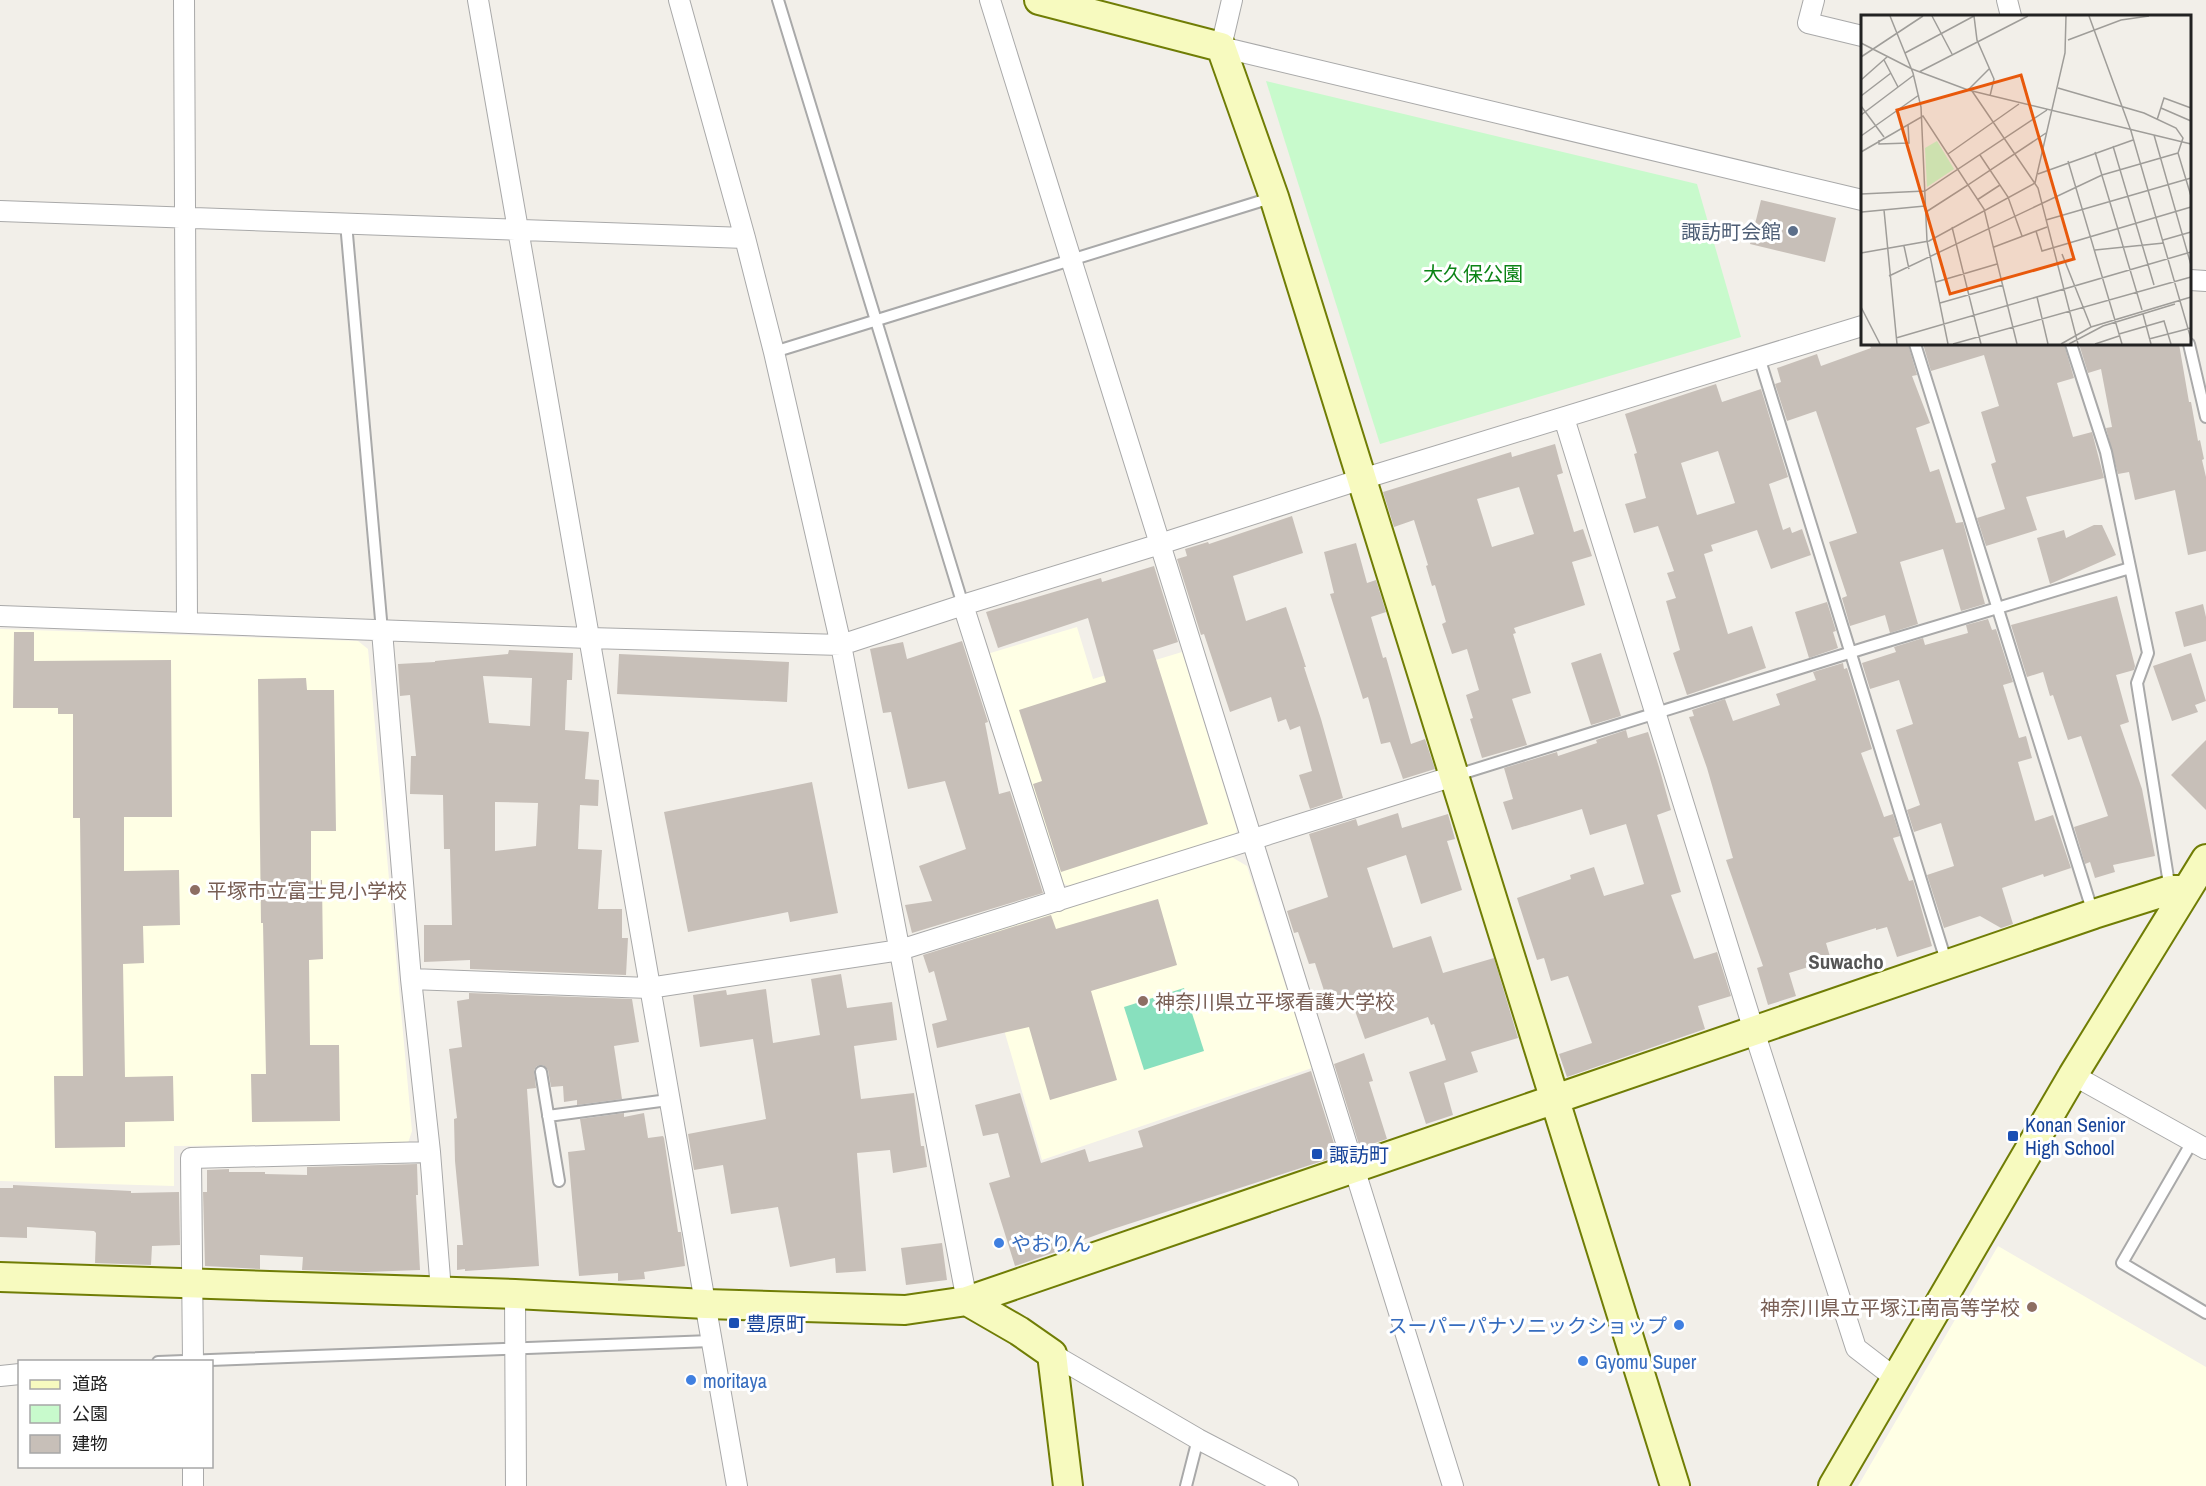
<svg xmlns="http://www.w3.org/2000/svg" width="2206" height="1486" font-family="'Archivo Narrow','Noto Sans JP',sans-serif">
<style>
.education{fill:#ffffe5}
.park{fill:#c8facc}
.pitch{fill:#88e0be}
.building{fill:#c7bfb8;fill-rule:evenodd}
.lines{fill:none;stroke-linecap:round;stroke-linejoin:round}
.lane-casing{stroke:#a9a9a9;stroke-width:14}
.street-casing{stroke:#a9a9a9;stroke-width:22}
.secondary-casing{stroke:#707d05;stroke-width:32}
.lane{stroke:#fff;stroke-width:10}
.street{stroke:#fff;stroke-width:20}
.secondary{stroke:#f7fabf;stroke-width:28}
.service-dot{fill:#5c6f8a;stroke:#fff;stroke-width:2}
.education-dot{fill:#8d6e63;stroke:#fff;stroke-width:2}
.transit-dot{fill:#1a4fb4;stroke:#fff;stroke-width:2}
.shop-dot{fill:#3f7fe0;stroke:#fff;stroke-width:2}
.labels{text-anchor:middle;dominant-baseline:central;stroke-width:6;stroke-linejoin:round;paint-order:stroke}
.service-label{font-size:20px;fill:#4e5e75;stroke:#fff;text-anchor:end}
.park-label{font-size:20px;fill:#0c8416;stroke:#fff}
.education-label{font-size:20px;fill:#785e54;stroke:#fff;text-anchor:start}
.transit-label{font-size:20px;fill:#164399;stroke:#fff;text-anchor:start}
.shop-label{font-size:20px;fill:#366cbe;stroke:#fff;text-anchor:start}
.neighbourhood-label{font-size:21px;font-weight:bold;fill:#555;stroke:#fff}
.inset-road{fill:none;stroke:#9f9d99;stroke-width:1.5}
.view{fill:#e8590c;fill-opacity:0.15;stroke:#e8590c;stroke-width:3}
.inset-edge{fill:none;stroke:#222;stroke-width:3}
</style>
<rect width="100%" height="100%" fill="#f2efe9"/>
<path class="education" d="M1077 627 1093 679 1182 652 1237 830 1232 840 1069 886 1060 882 987 654Z
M0 629 358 641 368 649 412 1131 408 1143 174 1146V1186L0 1181Z
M1230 856 1247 866 1312 1068 1042 1160 976 934Z
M1998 1246 2206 1367V1486H1858Z"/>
<path class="park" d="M1266 81 1697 184 1741 337 1380 444Z"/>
<path class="pitch" d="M1184 988 1204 1051 1144 1070 1124 1007Z"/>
<path class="building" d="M1761 200 1836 218 1825 262 1750 244Z
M1869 344H1908L1917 375 1912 376 1930 423 1916 428 1930 472 1939 469 1956 523 1963 522 1985 604 1961 611 1943 549 1900 562 1918 624 1890 633 1885 615 1850 626 1842 598 1847 596 1829 542 1857 533 1816 411 1787 421 1775 384 1781 382 1777 368 1817 354 1821 366 1871 348Z
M1923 344H2064L2074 378 2057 383 2073 437 2092 432 2104 478 2026 497 2037 530 1986 546 1977 518 2005 509 1991 464 1996 462 1981 412 1999 406 1984 355 1931 371Z
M2079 344H2179L2189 402H2191L2198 441 2200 440 2204 459 2202 460 2206 477V551L2188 555 2175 490 2135 500 2129 472 2118 474 2106 428 2112 427 2101 369 2088 373Z
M1716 384 1722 402 1761 389 1788 477 1769 484 1783 530 1790 527 1792 533 1802 529 1811 555 1771 569 1757 530 1711 545 1713 551 1704 554 1728 634 1752 626 1766 668 1687 695 1673 653 1680 650 1666 601 1676 598 1667 573 1674 571 1658 526 1634 533 1625 504 1646 498 1634 454 1637 453 1625 414ZM1718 451 1735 503 1697 515 1681 463Z
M1555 444 1563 473 1557 475 1574 532 1583 529 1592 556 1572 562 1585 605 1514 628 1516 633 1513 634 1531 693 1512 699 1527 745 1482 758 1470 719 1473 718 1466 695 1479 690 1467 649 1452 654 1442 624 1446 622 1435 585 1432 586 1426 566 1428 565 1414 520 1394 527 1383 492 1511 452 1512 457ZM1519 487 1534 534 1492 547 1477 499Z
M1292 516 1303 553 1233 576 1246 621 1286 607 1306 667H1304L1321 719 1343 798 1310 809 1299 775 1312 771 1300 726 1290 730 1286 719 1278 722 1271 697 1230 712 1204 634 1201 635 1177 559 1187 556 1185 549 1208 542 1209 544Z
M2094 525H2102L2116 555 2050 584 2037 538 2064 530 2066 538Z
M1356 543 1367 583 1376 580 1386 612 1371 617 1383 658 1386 657 1411 744 1425 739 1435 769 1403 779 1390 742 1381 744 1368 697 1363 699 1330 594 1334 593 1324 552Z
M1154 566 1178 642 1153 650 1208 824 1061 872 1033 784 1042 781 1019 710 1106 682 1088 618 998 648 986 612 1101 578 1102 582Z
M2117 596 2135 666 2134 670 2116 675 2129 722 2120 725 2142 789 2155 856 2113 865 2115 872 2095 878 2090 862 2085 864 2074 827 2108 816 2081 736 2068 740 2053 695 2050 696 2043 672 2027 677 2011 625Z
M1827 602 1836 631 1833 632 1838 648 1809 658 1795 612Z
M2203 604 2206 617V641L2184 647 2175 612Z
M1988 619 1992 630 1996 629 2013 682 2003 685 2019 738 2026 736 2032 758 2018 762 2035 821 2053 815 2071 868 2044 877 2043 874 2002 888 2013 924 2001 928 1980 916 1944 928 1927 875 1954 866 1941 823 1914 832 1907 810 1920 805 1896 730 1913 724 1899 680 1870 689 1862 663 1896 652 1894 647 1923 638 1925 645 1968 633 1966 625Z
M14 632H34V661L171 660 172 817H124V871L179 870 180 925 143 926 144 963 123 964 125 1077 173 1076 174 1121 125 1122V1147L55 1148 54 1076H83L80 818H73V714H58V708H13Z
M962 641 988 722 985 723 999 794 1010 791 1043 893 912 933 905 905 932 901 919 866 966 849 945 781 908 789 891 712 883 713 870 649 903 642 907 659Z
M509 650 573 653 572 680H567L565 730 589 732 585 779 599 780 598 806 580 805 578 849 602 850 598 909H622V938H628L626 975 470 969V960L424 962V925H452L450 849H444L443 795 410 794 411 756H416L410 695 400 696 398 664 435 662V661L508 654ZM483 676 532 678 530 726 489 723ZM495 802 538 803 536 846 495 851Z
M1601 653 1621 716 1591 725 1571 663Z
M2191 653 2206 701 2195 705 2198 712 2172 721 2153 666Z
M619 654 789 662 787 702 617 694Z
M1843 663 1844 669 1847 668 1872 749 1861 753 1884 817 1893 814 1900 836 1893 838 1909 881 1913 880 1932 946 1897 957 1887 927 1876 930V928L1826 943 1831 960 1789 973 1796 996 1768 1005 1757 968 1763 966 1726 860 1733 858 1707 768 1689 717 1694 716 1692 710 1725 699 1733 721 1780 705 1776 694 1816 680 1813 672Z
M306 678 307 690H334L336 831H311V881L322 880 323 959 309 960 310 1045H339L340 1121 252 1122 251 1074H266L263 923H261L258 679Z
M1626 730 1628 738 1648 732 1659 767 1671 810 1657 815 1681 892 1671 895 1694 959 1717 952 1731 996 1698 1006 1705 1029 1567 1077 1559 1054 1592 1043 1568 976 1551 981 1544 958 1537 960 1517 898 1571 879 1570 875 1594 867 1604 896 1644 884 1626 824 1590 835 1582 809 1512 830 1503 802 1513 799 1504 768 1557 752 1558 756 1597 743 1596 740Z
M2206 740V810L2171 775Z
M812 782 838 913 790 922 788 912 688 932 664 812Z
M1398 813 1402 828 1448 814 1455 839 1447 841 1462 890 1421 904 1406 855 1367 868 1393 948 1431 936 1443 973 1494 958 1518 1038 1471 1052 1478 1072 1444 1083 1453 1115 1426 1124 1409 1072 1446 1060 1434 1024 1431 1025 1428 1017 1365 1039 1353 1005 1331 1012 1315 963 1309 964 1298 932 1294 933 1287 911 1328 897 1309 834 1356 819 1358 826Z
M1158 899 1177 965 1091 991 1117 1080 1050 1100 1029 1027 937 1048 932 1024 947 1020 934 971 929 973 923 955 1051 915 1056 929Z
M841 974 847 1008 892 1002 897 1040 854 1046 861 1099 914 1093 921 1146H924L927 1167 893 1173 890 1150 857 1153 866 1271 836 1273 835 1258 790 1267 778 1207 731 1214 723 1165 694 1170 688 1134 766 1119 753 1039 700 1047 693 995 726 990 727 995 766 989 773 1043 820 1035 811 979Z
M469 993 632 999 639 1042 614 1046 622 1099 577 1105V1100L564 1102 563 1086 551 1087 548 1070 543 1065 537 1066 534 1070 536 1088 527 1089 539 1266 465 1271V1269L457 1270V1245H463L455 1161 454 1119 457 1118 449 1049 462 1047 457 1001 469 999Z
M1364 1053 1373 1081 1369 1082 1387 1139 1360 1148 1334 1064Z
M1311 1071 1338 1156 1110 1230 1080 1241 1081 1243 1015 1266 989 1183 1010 1177 998 1133 983 1136 975 1105 1020 1093 1041 1163 1085 1149 1089 1162 1143 1147 1138 1131Z
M624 1113V1117L644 1113 648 1138 663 1136 664 1138 678 1232H681L685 1266 644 1272 645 1279 618 1281V1273L579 1276 568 1152 585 1150 580 1119Z
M417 1164 418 1195H416L420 1270 366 1272 302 1270 303 1257 260 1255V1269L205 1266 203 1192H207V1170L229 1169V1172H265V1174L307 1175V1167Z
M13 1185 131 1191V1193L179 1192 180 1245 152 1246 151 1265 95 1263 96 1233 94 1231 27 1227V1238L0 1237V1188H13Z
M942 1243 947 1280 906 1285 901 1248Z"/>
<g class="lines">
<defs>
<path id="lane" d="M778 0 963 605
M346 223 382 631
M1915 344 2093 913
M2071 344 2106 452 2148 653 2137 683 2170 890
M2189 344 2206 417
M774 352 1274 197
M1759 357 1947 964
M1454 776 1868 647 2130 568
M541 1072 559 1181
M548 1116 668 1100
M2192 1142 2122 1263 2206 1313
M158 1362 711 1341
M1186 1486 1198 1439"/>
<path id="street" d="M184 0 187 622
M478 0 737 1486
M679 0 745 238 774 352 841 645 967 1301
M990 0 1160 544 1362 479 1862 326
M1232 0 1221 47 1862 200
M1814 0 1808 23 1862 36
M2007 0 2011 16
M0 211 745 238
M2190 280 2206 281
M1564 418 1754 1031 1856 1348 1895 1378
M963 605 1058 901
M0 616 589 638 841 645 963 605 1160 544 1453 1486
M382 631 411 979 430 1152 441 1291
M411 979 649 988 900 950 1454 776
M2073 1075 2206 1149
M515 1294 516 1486
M1052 1354 1198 1439 1288 1486
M193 1362 191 1158 430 1152
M0 1376 20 1374
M193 1466V1486"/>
<path id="secondary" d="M1039 0 1221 47 1274 197 1675 1486
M0 1277 515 1294 706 1304 905 1310 967 1301 2094 914 2170 890H2186
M967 1301 1019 1331 1052 1354 1068 1486
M1833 1486 2073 1075 2206 859"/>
</defs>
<use href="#lane" class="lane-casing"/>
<use href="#street" class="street-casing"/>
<use href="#secondary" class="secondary-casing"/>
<use href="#lane" class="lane"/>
<use href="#street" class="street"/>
<use href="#secondary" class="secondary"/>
</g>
<circle class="service-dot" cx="1793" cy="231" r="6"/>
<g class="education-dot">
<circle cx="195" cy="890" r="6"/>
<circle cx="1143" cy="1001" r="6"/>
<circle cx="2032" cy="1307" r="6"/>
</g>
<g class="transit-dot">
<rect x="2007" y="1130" width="12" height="12" rx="3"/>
<rect x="1311" y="1148" width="12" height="12" rx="3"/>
<rect x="728" y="1317" width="12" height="12" rx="3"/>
</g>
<g class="shop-dot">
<circle cx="999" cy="1243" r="6"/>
<circle cx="1679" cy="1325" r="6"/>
<circle cx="1583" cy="1361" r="6"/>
<circle cx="691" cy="1380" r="6"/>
</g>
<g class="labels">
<g class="service-label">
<text x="1781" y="231">諏訪町会館</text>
</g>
<g class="park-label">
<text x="1473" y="273">大久保公園</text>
</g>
<g class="education-label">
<text x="207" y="890">平塚市立富士見小学校</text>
<text x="1155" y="1001">神奈川県立平塚看護大学校</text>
<text x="2020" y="1307" text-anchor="end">神奈川県立平塚江南高等学校</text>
</g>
<g class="transit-label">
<text x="2025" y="1124">Konan Senior<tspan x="2025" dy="23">High School</tspan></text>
<text x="1329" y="1154">諏訪町</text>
<text x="746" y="1323">豊原町</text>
</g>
<g class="shop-label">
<text x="1011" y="1243">やおりん</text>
<text x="1667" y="1325" text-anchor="end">スーパーパナソニックショップ</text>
<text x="1595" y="1361">Gyomu Super</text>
<text x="703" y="1380">moritaya</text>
</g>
<g class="neighbourhood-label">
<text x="1846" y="961">Suwacho</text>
</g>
</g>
<g transform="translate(1861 15)">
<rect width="330" height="330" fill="#f2efe9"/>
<path d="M76 126 93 154 66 172 64 133Z" fill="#c8facc"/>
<path class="inset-road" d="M29 1 52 58 60 92 66 226 87 329M71 1 91 39M113 1 116 25 133 64 129 81M228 1 270 116 330 324M207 25 260 5 288 1M0 28 51 54 107 75 330 129M44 38 113 1M0 42 62 1M23 45 37 72M58 57 167 1M0 65 26 42M197 73 283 98 315 113 322 123 317 138 330 181M107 75 128 54M111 76 177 173 217 329M0 81 30 58M0 91 23 122M300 93 330 106M0 100 53 60M296 105 303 83 330 93M293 120 330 250M0 121 58 80M18 125V129L48 128 47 109M252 131 293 270M0 137 62 101 107 170 65 197M234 137 281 295M87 139 158 89M119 140 147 182 161 221M207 146 261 329M177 159 272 125M0 179 64 176 186 95M116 185 139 170M23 195 36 329M1 197 64 191M185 205 330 163M91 212 120 329M175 216 181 236 330 192M302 225 330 217M43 231 48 254M133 232 186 212M234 235 303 228M0 238 68 226 174 168 204 38 205 1M201 239 230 312M28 261 241 160 317 138M75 267 136 249M176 282 187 329M79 288 142 270M0 292 19 329M282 299 290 329M258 319 303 306 310 329M35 323 330 237M288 324 330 313M92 329 330 262M156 329 123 194 107 170 185 118M200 329 230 312 330 282M208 329 242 311 314 289M234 329 258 321"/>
<path class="view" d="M160 60 213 244 89 279 36 95Z"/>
<rect width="330" height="330" class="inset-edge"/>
</g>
<rect x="18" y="1360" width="195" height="108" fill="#ffffff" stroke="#a7a7a7" stroke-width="1.5"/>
<rect x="30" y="1380" width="30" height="9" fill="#f7fabf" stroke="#a7a7a7" stroke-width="1.5"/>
<text x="72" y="1390" font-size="18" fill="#222222">道路</text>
<rect x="30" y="1405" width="30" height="18" fill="#c8facc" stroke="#a7a7a7" stroke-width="1.5"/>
<text x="72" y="1420" font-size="18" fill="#222222">公園</text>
<rect x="30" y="1435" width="30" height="18" fill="#c7bfb8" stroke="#a7a7a7" stroke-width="1.5"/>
<text x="72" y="1450" font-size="18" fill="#222222">建物</text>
</svg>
